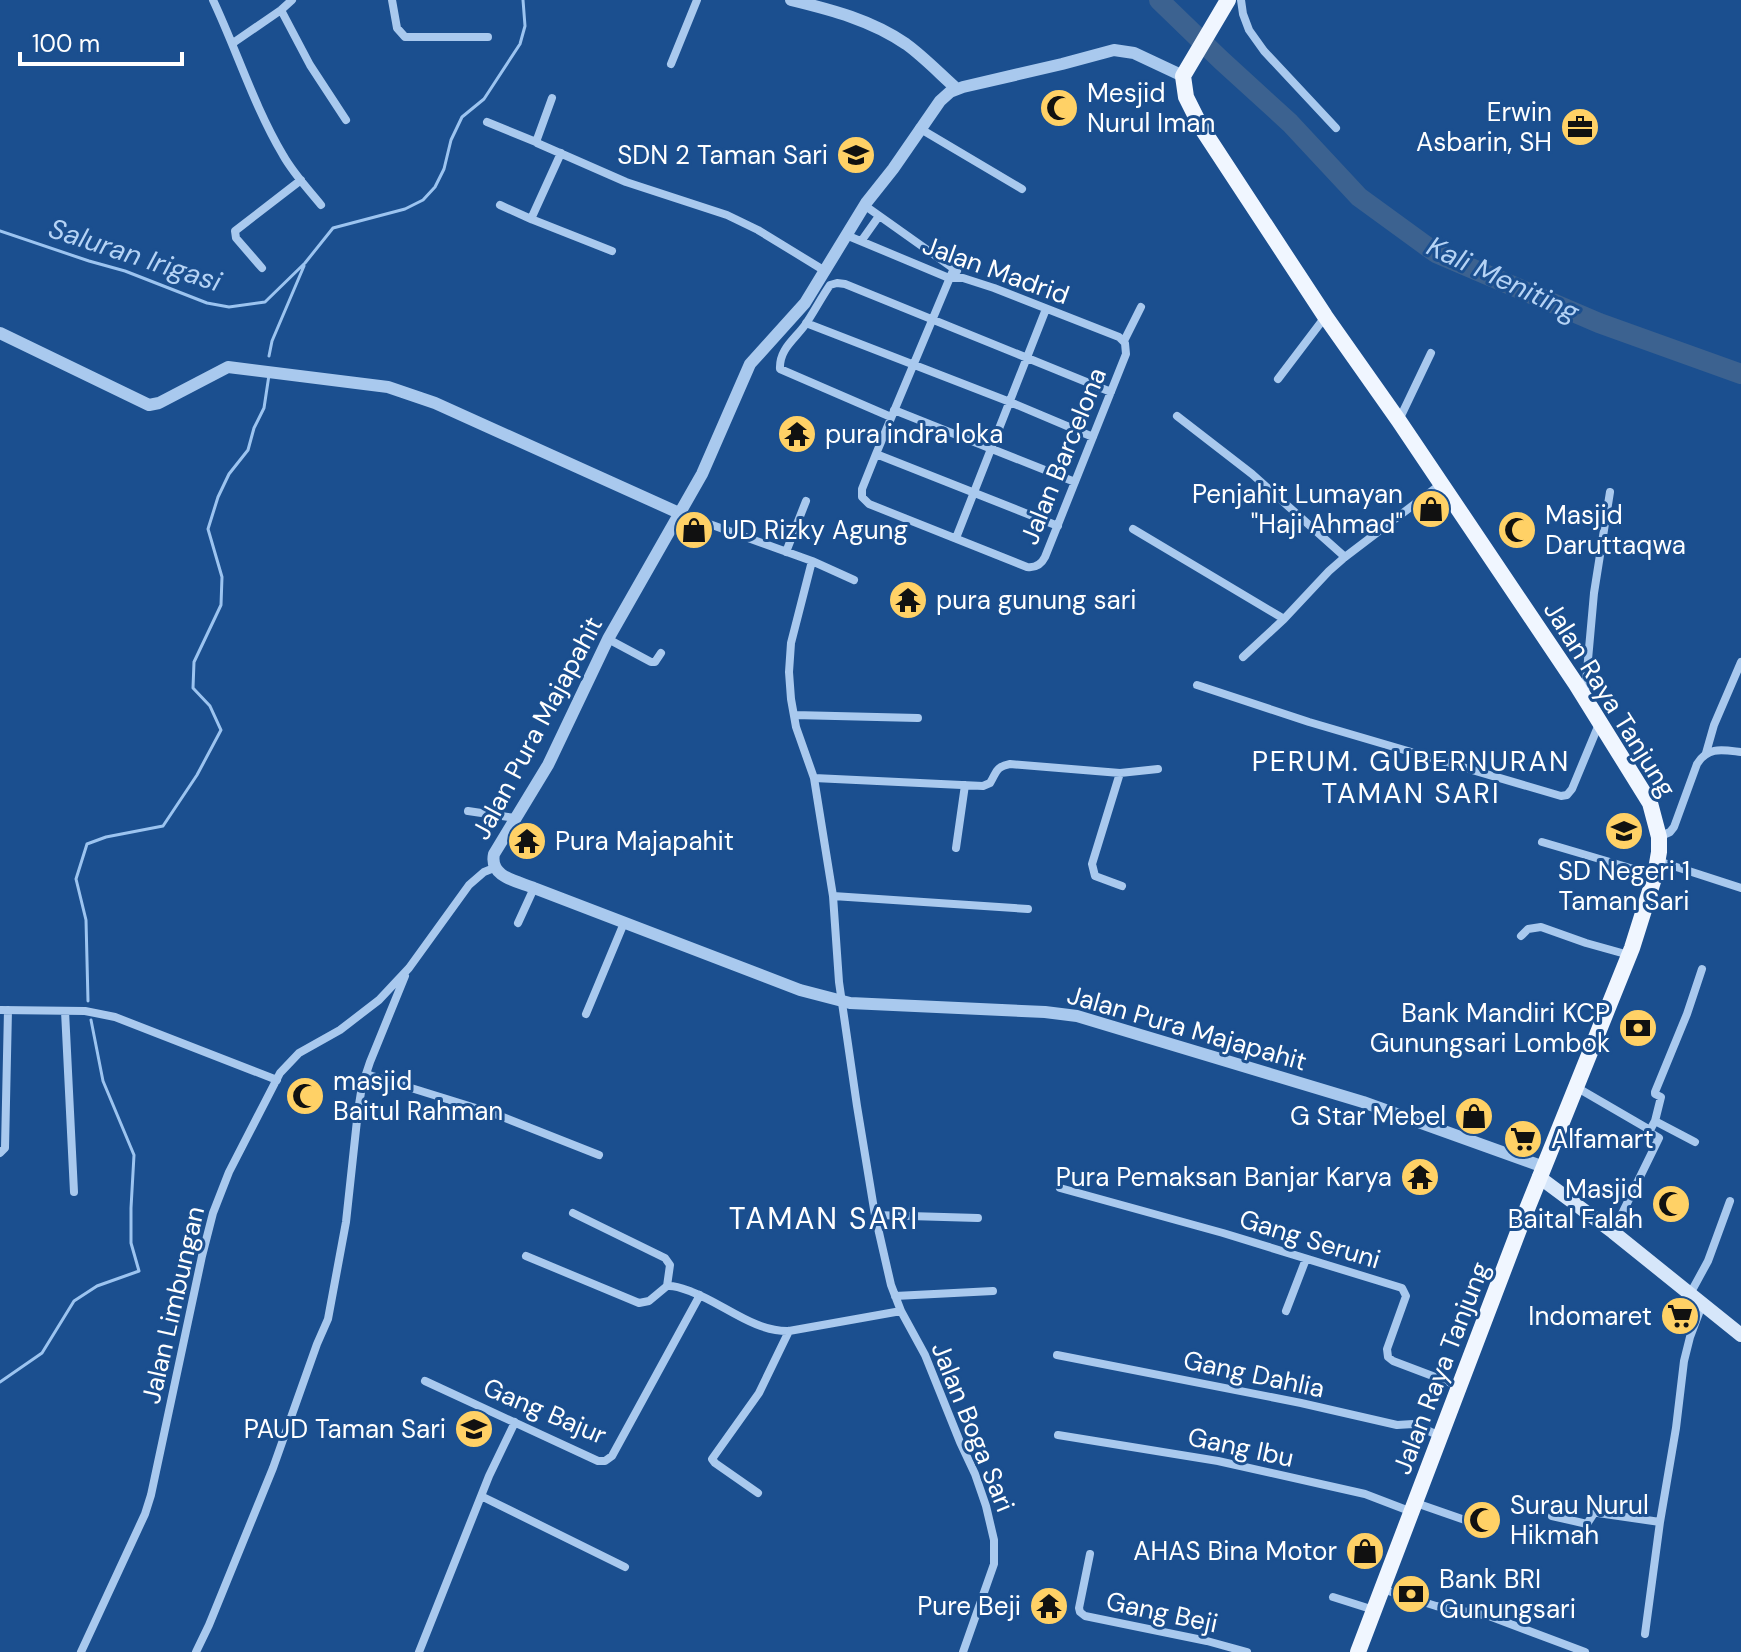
<svg xmlns="http://www.w3.org/2000/svg" width="1741" height="1652" font-family="'DM Sans',sans-serif">
<style>
.lines{fill:none;stroke-linecap:round;stroke-linejoin:round}
.stream{stroke:#9cc4f0;stroke-width:3}
.river{stroke:#3c6290;stroke-width:20}
.minor{stroke:#a9c9ee;stroke-width:8}
.tertiary{stroke:#a9c9ee;stroke-width:12}
.secondary{stroke:#d6e6fa;stroke-width:14}
.primary{stroke:#f0f6ff;stroke-width:16}
.labels{text-anchor:middle;dominant-baseline:central;stroke-width:6;stroke-linejoin:round;paint-order:stroke}
.poi-label{font-size:26px;fill:#fff;stroke:#1b4f8f;text-anchor:end}
.street-label{font-size:26px;fill:#fff;stroke:#1b4f8f}
.water-label{font-size:28px;font-style:italic;fill:#b5d3f5;stroke:#1b4f8f}
.neighbourhood-label{font-size:28px;letter-spacing:2px;fill:#fff;stroke:#1b4f8f}
.quarter-label{font-size:30px;letter-spacing:2px;fill:#fff;stroke:#1b4f8f}
</style>
<rect width="100%" height="100%" fill="#1b4f8f"/>
<g class="lines">
<path class="stream" d="M0 231 89 261 125 271 207 303 229 307 265 302 305 263 333 228 405 209 423 200 435 187 444 169 451 140 462 117 484 99 520 44 525 26 523 0
M269 356 272 341 304 266
M88 1001 86 920 76 879 87 844 106 837 163 826 197 775 221 730 210 706 193 688 194 662 221 605 222 577 208 529 218 497 229 474 248 450 254 428 264 408 269 375
M0 1382 42 1353 74 1301 97 1286 139 1271 131 1243V1208L134 1155 103 1081 91 1020"/>
<path class="river" d="M1159 0 1221 60 1290 123 1359 197 1436 253 1599 323 1741 374"/>
<path class="minor" d="M213 0C237 51 254 106 283 155 293 173 308 189 321 205
M392 0 397 28 405 37H488
M1241 0 1243 14 1249 30 1264 51 1336 128
M281 10 310 65 346 120
M233 43 281 10 292 0
M671 64 697 0
M552 98 536 142 537 143 626 182 727 215 758 230 825 271
M487 122 536 142
M919 128 1022 189
M500 205 531 219 561 153
M864 205 957 271
M531 219 612 251
M846 235 949 278H963L994 288 1119 337 1125 343 1126 354 1045 557C1041 565 1035 568 1027 567L869 504 862 497V489L876 454 954 268
M862 240 879 216
M262 268 236 238 235 231 301 180
M806 323 1010 402 1093 437
M1124 341 1141 307
M1278 379 1325 317
M894 410 1075 482
M1177 416 1252 474 1345 557
M891 417 780 369C779 349 795 339 805 325 814 312 821 298 830 285L837 283 845 284 1111 392
M1399 420 1431 353
M876 454 1058 526
M679 513 812 561 854 580
M1133 529 1284 619 1329 571 1345 557 1441 484
M956 538 1046 309
M786 552 806 501
M812 561 791 643 789 672 791 699 796 727 814 778 833 896 839 982 857 1106 875 1215 891 1285 901 1311 925 1355 960 1442 975 1474 986 1506 994 1540V1564L963 1652
M608 639 651 662H655L661 653
M1243 657 1284 619
M1197 685 1309 722 1561 796 1567 795 1572 789 1599 724
M1585 693 1594 593 1610 492
M794 715 918 718
M1706 753 1714 725 1741 662
M1120 773 1092 864 1095 876 1122 886
M814 778 983 786 990 783C997 772 995 767 1010 764L1120 773 1158 769
M468 811 515 818
M1659 837 1670 832 1674 827 1697 764C1708 746 1723 750 1741 752
M1542 842 1654 875
M956 848 965 785
M1658 861 1741 888
M833 896 1028 909
M518 923 534 888
M1521 936 1528 929 1541 927 1586 943 1629 955
M0 1010 85 1011 115 1017 277 1080
M65 1011 74 1192
M586 1014 624 923
M366 1074 495 1114 599 1155
M1576 1087 1650 1130 1655 1121 1695 1142
M1655 1121 1661 1097 1655 1094V1092L1687 1014 1702 969
M0 1153 5 1148 8 1010
M1060 1188 1223 1233 1402 1288 1406 1296 1387 1349 1388 1357 1393 1361 1459 1386
M573 1213 665 1258 670 1265 667 1286
M875 1215 978 1218
M1613 1232 1659 1138 1649 1132 1650 1130
M526 1256 639 1303 649 1301 667 1286C676 1285 684 1289 692 1292 724 1304 754 1332 789 1331L901 1311
M1690 1294 1708 1261 1730 1201
M895 1296 993 1291
M1286 1311 1306 1259
M1057 1355 1301 1403 1397 1425 1413 1424 1440 1436
M425 1381 598 1461H605L612 1456 700 1295
M1058 1435 1218 1461 1365 1494 1412 1512
M758 1493 715 1463 712 1459 759 1393 789 1331
M481 1496 625 1567
M1416 1503 1485 1527
M1552 1516 1587 1524 1594 1513H1598L1660 1522
M1090 1554 1079 1608 1080 1612 1085 1616 1207 1641 1247 1652
M1382 1589 1436 1606 1489 1616 1585 1652
M1333 1597 1374 1610
M1645 1634 1660 1522 1676 1428 1684 1361 1690 1337 1702 1305
M81 1652 145 1514 151 1495 202 1256 213 1213 229 1172 280 1073 299 1053 340 1030 379 1000 409 968 469 885 484 872 494 868
M196 1652 209 1625 273 1468 317 1344 328 1319 346 1222 358 1111 362 1086 370 1062 405 976
M419 1652 489 1476 515 1422"/>
<path class="tertiary" d="M791 0C832 10 871 20 906 44 924 57 940 74 957 89
M1183 76 1134 53 1114 50 1062 64 963 87 950 92 940 101 893 169 866 203 805 303 750 364 702 474 608 639 548 765 494 854C489 877 517 881 534 888L800 990 850 1003 1045 1012 1077 1016 1363 1102 1544 1167
M0 333 149 405 159 403 228 367 388 387 435 403 679 513"/>
<path class="secondary" d="M1539 1177 1613 1232 1741 1335"/>
<path class="primary" d="M1228 0 1183 76 1186 97 1201 127 1325 316 1399 421 1576 684 1650 803 1659 837V852L1655 875 1632 948 1523 1219 1358 1652"/>
</g>
<defs>
<symbol id="mosque-disc" viewBox="-11 -11 22 22"><circle r="9.5" fill="#ffd166" stroke="#1b4f8f"/><path d="M3.5-4.9A6 6 0 1 0 3.5 4.9A5 5 0 1 1 3.5-4.9Z" fill="#111"/></symbol>
<symbol id="office-disc" viewBox="-11 -11 22 22"><circle r="9.5" fill="#ffd166" stroke="#1b4f8f"/><path d="M-6-3h4V-5.5h4V-3h4V5H-6ZM-1-4.5V-3h2v-1.5ZM-6 0V1H6V0Z" fill="#111"/></symbol>
<symbol id="school-disc" viewBox="-11 -11 22 22"><circle r="9.5" fill="#ffd166" stroke="#1b4f8f"/><path d="M0-5L7-2L0 1L-7-2ZM-4 1L0 2.5L4 1V4Q0 6-4 4Z" fill="#111"/></symbol>
<symbol id="temple-disc" viewBox="-11 -11 22 22"><circle r="9.5" fill="#ffd166" stroke="#1b4f8f"/><path d="M0-6L5-2H3V0L6.5 2.5H4V6H1.5V3h-3V6H-4V2.5H-6.5L-3 0V-2H-5Z" fill="#111"/></symbol>
<symbol id="shop-disc" viewBox="-11 -11 22 22"><circle r="9.5" fill="#ffd166" stroke="#1b4f8f"/><path d="M-5-2.5h2.3a2.7 3.5 0 0 1 5.4 0H5L5.5 6h-11ZM-1.5-2.5h3a1.5 2.3 0 0 0-3 0Z" fill="#111"/></symbol>
<symbol id="bank-disc" viewBox="-11 -11 22 22"><circle r="9.5" fill="#ffd166" stroke="#1b4f8f"/><path d="M-6-4H6V4H-6ZM0-2.3a2.3 2.3 0 1 0 0 4.6a2.3 2.3 0 1 0 0-4.6Z" fill="#111"/></symbol>
<symbol id="supermarket-disc" viewBox="-11 -11 22 22"><circle r="9.5" fill="#ffd166" stroke="#1b4f8f"/><path d="M-6-5.5h2.5l.6 2H6L4.5 2H-2.5L-4.4-4H-6ZM-1.5 3.2a1.3 1.3 0 1 0 .1 0ZM3 3.2a1.3 1.3 0 1 0 .1 0Z" fill="#111"/></symbol>
</defs>
<g fill-rule="evenodd">
<use href="#mosque-disc" x="1037" y="86" width="44" height="44"/>
<use href="#office-disc" x="1558" y="105" width="44" height="44"/>
<use href="#school-disc" x="834" y="133" width="44" height="44"/>
<use href="#temple-disc" x="775" y="412" width="44" height="44"/>
<use href="#shop-disc" x="1409" y="487" width="44" height="44"/>
<use href="#shop-disc" x="672" y="508" width="44" height="44"/>
<use href="#mosque-disc" x="1495" y="508" width="44" height="44"/>
<use href="#temple-disc" x="886" y="578" width="44" height="44"/>
<use href="#school-disc" x="1602" y="809" width="44" height="44"/>
<use href="#temple-disc" x="505" y="819" width="44" height="44"/>
<use href="#bank-disc" x="1616" y="1006" width="44" height="44"/>
<use href="#mosque-disc" x="283" y="1074" width="44" height="44"/>
<use href="#shop-disc" x="1452" y="1094" width="44" height="44"/>
<use href="#supermarket-disc" x="1501" y="1117" width="44" height="44"/>
<use href="#temple-disc" x="1398" y="1155" width="44" height="44"/>
<use href="#mosque-disc" x="1649" y="1182" width="44" height="44"/>
<use href="#supermarket-disc" x="1658" y="1294" width="44" height="44"/>
<use href="#school-disc" x="452" y="1407" width="44" height="44"/>
<use href="#mosque-disc" x="1460" y="1498" width="44" height="44"/>
<use href="#shop-disc" x="1343" y="1529" width="44" height="44"/>
<use href="#bank-disc" x="1389" y="1572" width="44" height="44"/>
<use href="#temple-disc" x="1027" y="1584" width="44" height="44"/>
</g>
<g class="labels">
<g class="poi-label">
<text x="1087" y="93" text-anchor="start">Mesjid<tspan x="1087" dy="30">Nurul Iman</tspan></text>
<text x="1552" y="112">Erwin<tspan x="1552" dy="30">Asbarin, SH</tspan></text>
<text x="828" y="155">SDN 2 Taman Sari</text>
<text x="825" y="434" text-anchor="start">pura indra loka</text>
<text x="1403" y="494">Penjahit Lumayan<tspan x="1403" dy="30">"Haji Ahmad"</tspan></text>
<text x="1545" y="515" text-anchor="start">Masjid<tspan x="1545" dy="30">Daruttaqwa</tspan></text>
<text x="722" y="530" text-anchor="start">UD Rizky Agung</text>
<text x="936" y="600" text-anchor="start">pura gunung sari</text>
<text x="555" y="841" text-anchor="start">Pura Majapahit</text>
<text x="1624" y="871" text-anchor="middle">SD Negeri 1<tspan x="1624" dy="30">Taman Sari</tspan></text>
<text x="1610" y="1013">Bank Mandiri KCP<tspan x="1610" dy="30">Gunungsari Lombok</tspan></text>
<text x="333" y="1081" text-anchor="start">masjid<tspan x="333" dy="30">Baitul Rahman</tspan></text>
<text x="1446" y="1116">G Star Mebel</text>
<text x="1551" y="1139" text-anchor="start">Alfamart</text>
<text x="1392" y="1177">Pura Pemaksan Banjar Karya</text>
<text x="1643" y="1189">Masjid<tspan x="1643" dy="30">Baital Falah</tspan></text>
<text x="1652" y="1316">Indomaret</text>
<text x="446" y="1429">PAUD Taman Sari</text>
<text x="1510" y="1505" text-anchor="start">Surau Nurul<tspan x="1510" dy="30">Hikmah</tspan></text>
<text x="1337" y="1551">AHAS Bina Motor</text>
<text x="1439" y="1579" text-anchor="start">Bank BRI<tspan x="1439" dy="30">Gunungsari</tspan></text>
<text x="1021" y="1606">Pure Beji</text>
</g>
<g class="street-label">
<text transform="translate(996 270) rotate(20)">Jalan Madrid</text>
<text transform="translate(1063 456) rotate(-68)">Jalan Barcelona</text>
<text transform="translate(1610 699) rotate(58)">Jalan Raya Tanjung</text>
<text transform="translate(537 728) rotate(-62)">Jalan Pura Majapahit</text>
<text transform="translate(1187 1028) rotate(16)">Jalan Pura Majapahit</text>
<text transform="translate(1310 1239) rotate(17)">Gang Seruni</text>
<text transform="translate(173 1305) rotate(-77)">Jalan Limbungan</text>
<text transform="translate(1441 1368) rotate(-69)">Jalan Raya Tanjung</text>
<text transform="translate(1254 1374) rotate(12)">Gang Dahlia</text>
<text transform="translate(545 1411) rotate(23)">Gang Bajur</text>
<text transform="translate(973 1427) rotate(68)">Jalan Boga Sari</text>
<text transform="translate(1241 1447) rotate(12)">Gang Ibu</text>
<text transform="translate(1162 1612) rotate(12)">Gang Beji</text>
</g>
<g class="water-label">
<text transform="translate(135 255) rotate(18)">Saluran Irigasi</text>
<text transform="translate(1503 279) rotate(25)">Kali Meniting</text>
</g>
<g class="neighbourhood-label">
<text x="1411" y="761">PERUM. GUBERNURAN<tspan x="1411" dy="32">TAMAN SARI</tspan></text>
</g>
<g class="quarter-label">
<text x="824" y="1218">TAMAN SARI</text>
</g>
</g>
<path d="M20 52v12h162v-12" fill="none" stroke="#ffffff" stroke-width="4"/>
<text x="32" y="52" font-size="24" fill="#ffffff" stroke="#1b4f8f" stroke-width="6" paint-order="stroke">100 m</text>
</svg>
